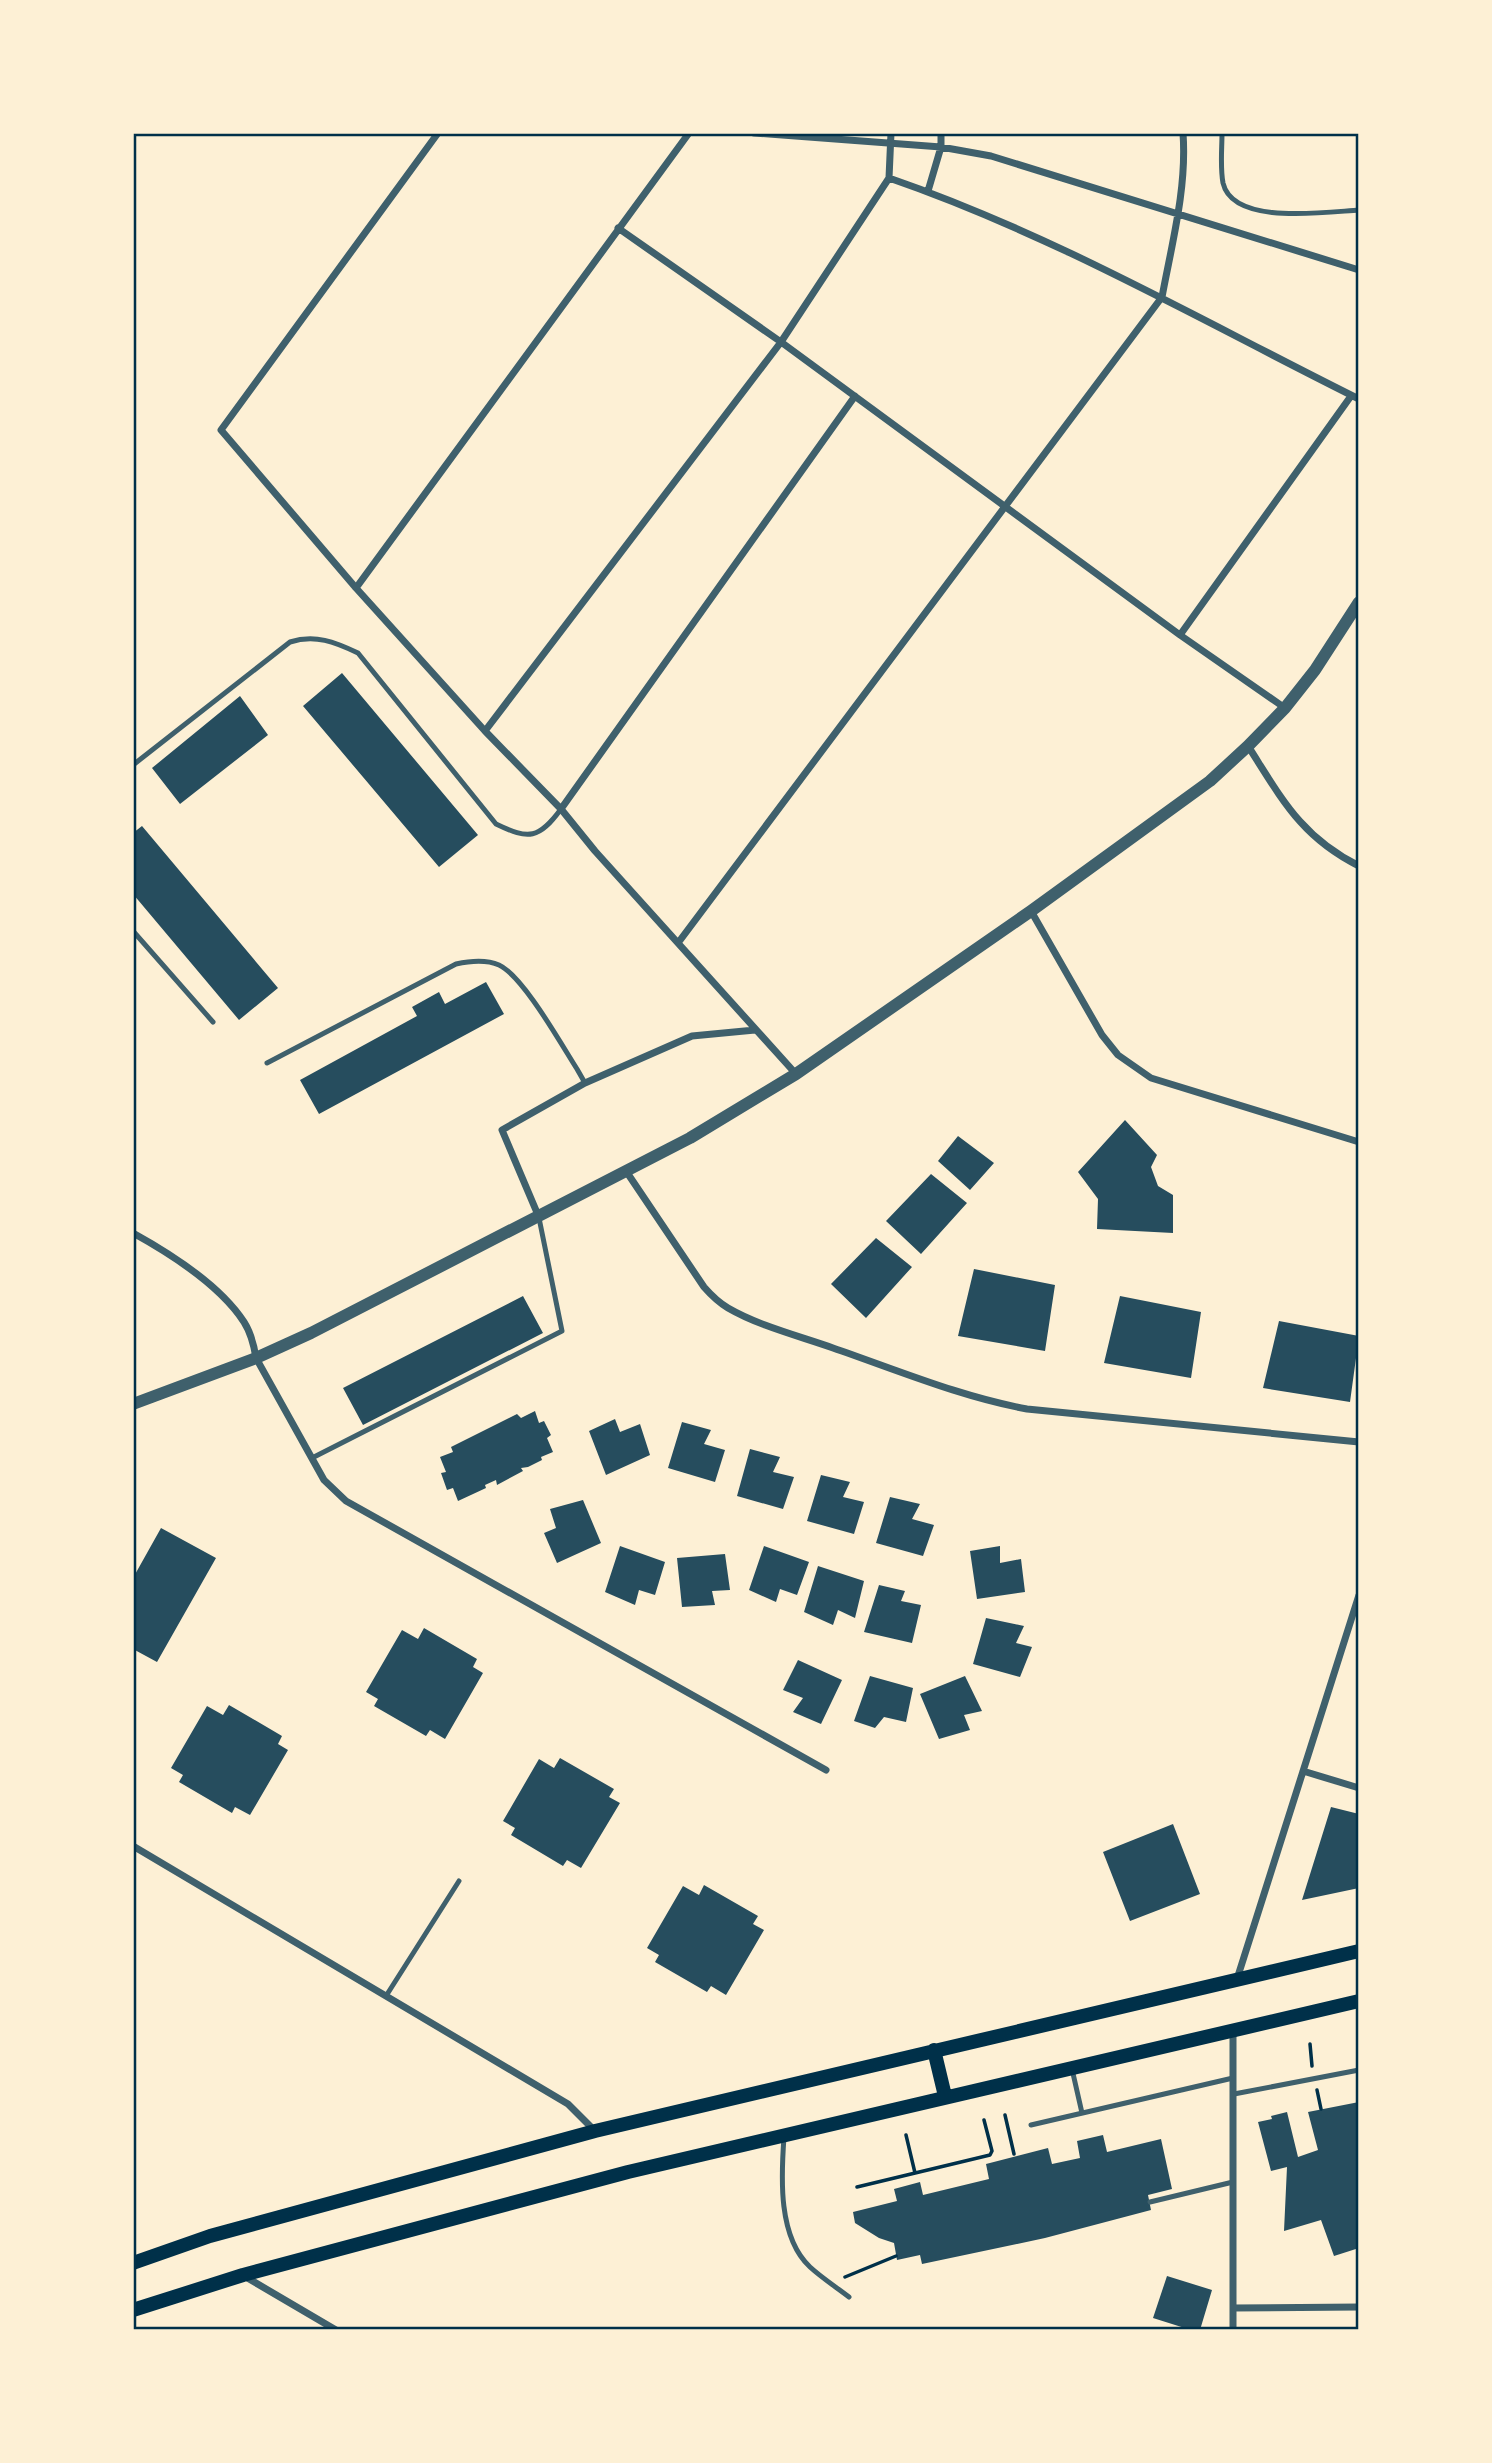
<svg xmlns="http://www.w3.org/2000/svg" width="1492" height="2463" font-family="Lato,sans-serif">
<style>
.building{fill:#264d5e}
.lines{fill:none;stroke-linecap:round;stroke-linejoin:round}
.path{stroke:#003049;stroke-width:3.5}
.service{stroke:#3f606c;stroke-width:5}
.minor{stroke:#3f606c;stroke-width:7}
.tertiary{stroke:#3f606c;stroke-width:12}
.secondary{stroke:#003049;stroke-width:14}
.neatline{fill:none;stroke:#003049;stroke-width:2.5}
</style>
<rect width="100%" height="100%" fill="#fdf0d5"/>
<path class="building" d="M342 673 478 835 439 867 303 706Z
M240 696 268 735 180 804 152 768Z
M142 826 278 988 239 1020 133 894V833Z
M486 982 504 1014 319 1114 300 1080 417 1016 412 1007 439 992 445 1004Z
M1125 1120 1157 1155 1151 1167 1158 1186 1173 1195V1233L1097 1229 1098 1199 1078 1172Z
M958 1136 994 1163 970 1190 938 1161Z
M931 1174 967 1203 921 1254 886 1221Z
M876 1238 912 1267 866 1318 831 1284Z
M974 1269 1055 1285 1045 1351 958 1336Z
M523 1296 543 1333 363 1425 343 1388Z
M1120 1296 1201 1312 1191 1378 1104 1363Z
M1279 1321 1359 1336 1350 1402 1263 1388Z
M535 1411 539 1423 544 1421 551 1435 547 1438 553 1452 541 1457 542 1460 528 1467 521 1468 523 1471 497 1485 496 1480 485 1485 486 1488 458 1501 453 1488 447 1490 441 1473 446 1472 440 1457 453 1452 451 1447 517 1414 521 1418Z
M615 1419 620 1432 640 1424 650 1455 606 1475 589 1431Z
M682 1422 711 1430 704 1444 725 1450 715 1482 668 1468Z
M750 1449 780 1457 773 1472 794 1477 783 1509 737 1496Z
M821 1475 850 1482 843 1497 864 1502 854 1534 807 1521Z
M890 1497 920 1504 912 1519 934 1525 923 1556 876 1543Z
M583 1500 601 1543 557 1563 544 1533 556 1528 550 1509Z
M161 1528 216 1558 157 1662 133 1649V1578Z
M620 1546 665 1562 655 1595 639 1590 635 1605 605 1592Z
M764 1546 809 1562 797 1595 780 1589 776 1602 749 1590Z
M1000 1546V1563L1021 1559 1025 1592 977 1599 970 1551Z
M725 1554 730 1590 712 1591 715 1605 682 1607 677 1558Z
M818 1566 864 1581 855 1618 838 1610 833 1625 804 1612Z
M879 1585 905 1591 901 1601 921 1605 912 1643 864 1632Z
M986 1618 1024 1626 1016 1643 1032 1647 1020 1677 973 1664Z
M424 1628 477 1659 473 1667 483 1673 445 1739 430 1730 426 1736 374 1706 378 1699 366 1692 402 1630 418 1639Z
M798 1660 842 1680 821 1724 793 1712 803 1698 783 1690Z
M870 1676 913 1688 906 1722 884 1717 875 1728 854 1721Z
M965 1676 982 1711 964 1715 970 1730 939 1739 920 1694Z
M229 1705 282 1736 278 1744 288 1750 250 1815 235 1807 232 1813 179 1782 183 1775 171 1768 207 1706 223 1715Z
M560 1758 614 1789 609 1797 620 1803 581 1868 567 1860 563 1866 511 1835 515 1828 503 1821 539 1759 554 1768Z
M1331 1807 1359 1814V1888L1302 1900Z
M1173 1824 1200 1894 1130 1921 1103 1852Z
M704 1885 758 1916 753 1924 764 1930 726 1995 711 1986 707 1992 655 1962 659 1955 647 1948 683 1886 699 1895Z
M1359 2102V2248L1334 2256 1321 2220 1284 2231 1287 2167 1271 2171 1258 2122 1272 2119 1271 2116 1287 2112 1298 2157 1318 2150 1308 2112Z
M1103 2135 1107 2152 1161 2139 1172 2189 1148 2195 1151 2210 1045 2238 922 2264 920 2255 897 2260 894 2243 879 2238 855 2223 853 2212 897 2201 894 2189 920 2182 923 2195 989 2179 986 2164 1048 2148 1052 2164 1080 2158 1077 2141Z
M1167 2276 1212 2290 1200 2330H1191L1153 2318Z"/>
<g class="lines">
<path class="path" d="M1310 2044 1312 2066
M1317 2090 1321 2109
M1005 2115 1014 2154
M906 2135 915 2173
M857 2187 990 2155 992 2151 984 2120
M845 2277 896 2256"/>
<path class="service" d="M1222 133C1222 149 1220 167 1223 183 1233 226 1326 212 1359 210
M133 765 290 642C315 634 335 642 358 653L496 824C529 840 539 839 561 809
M133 931 213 1022
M267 1063 456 964C470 961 485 959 499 965 523 976 561 1044 577 1069L585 1083
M312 1458 562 1331 539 1218
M386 1996 459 1881
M1072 2069 1082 2113
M1234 2094 1359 2070
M1031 2125 1233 2078
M784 2137C781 2178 778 2237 810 2267 822 2278 836 2287 849 2297
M1150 2202 1233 2182"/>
<path class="minor" d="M438 133 221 430 356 588 485 731 561 809 595 851 796 1074
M754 133 941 147 991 156 1359 270
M889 178C1054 235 1204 322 1359 399
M928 191 941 147V133
M618 228 781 342 1180 635 1285 708
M356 588 689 133
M1180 635 1351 396
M485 731 781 342 889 178 891 133
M1248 746C1282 799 1301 837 1359 866
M561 809 855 396
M1031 911 1102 1035 1118 1055 1151 1078 1359 1142
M678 943 1162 297C1172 243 1187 188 1183 133
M626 1171 704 1287C711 1295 718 1302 728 1308 759 1326 799 1336 833 1348 897 1370 961 1397 1027 1409L1359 1442
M538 1215 502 1130 585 1083 692 1036 755 1030
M133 1233C171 1254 220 1285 244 1322 251 1333 254 1345 256 1358L324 1480 346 1501 826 1770
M1303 1771 1359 1788
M133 1846 568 2104 595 2131
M1237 1979 1359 1595
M1233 2031V2330
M244 2276 336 2330
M1233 2308 1359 2307"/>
<path class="tertiary" d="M133 1404 256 1358 311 1333 690 1138 796 1074 1031 911 1210 781 1248 746 1285 708 1315 670 1359 602"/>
<path class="secondary" d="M934 2050 945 2096
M133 2263 210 2236 595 2131 1359 1951
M133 2310 243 2275 628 2172 1359 2001"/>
</g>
<rect width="1492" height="2463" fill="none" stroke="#fdf0d5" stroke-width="270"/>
<rect x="135" y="135" width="1222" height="2193" class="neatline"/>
</svg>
